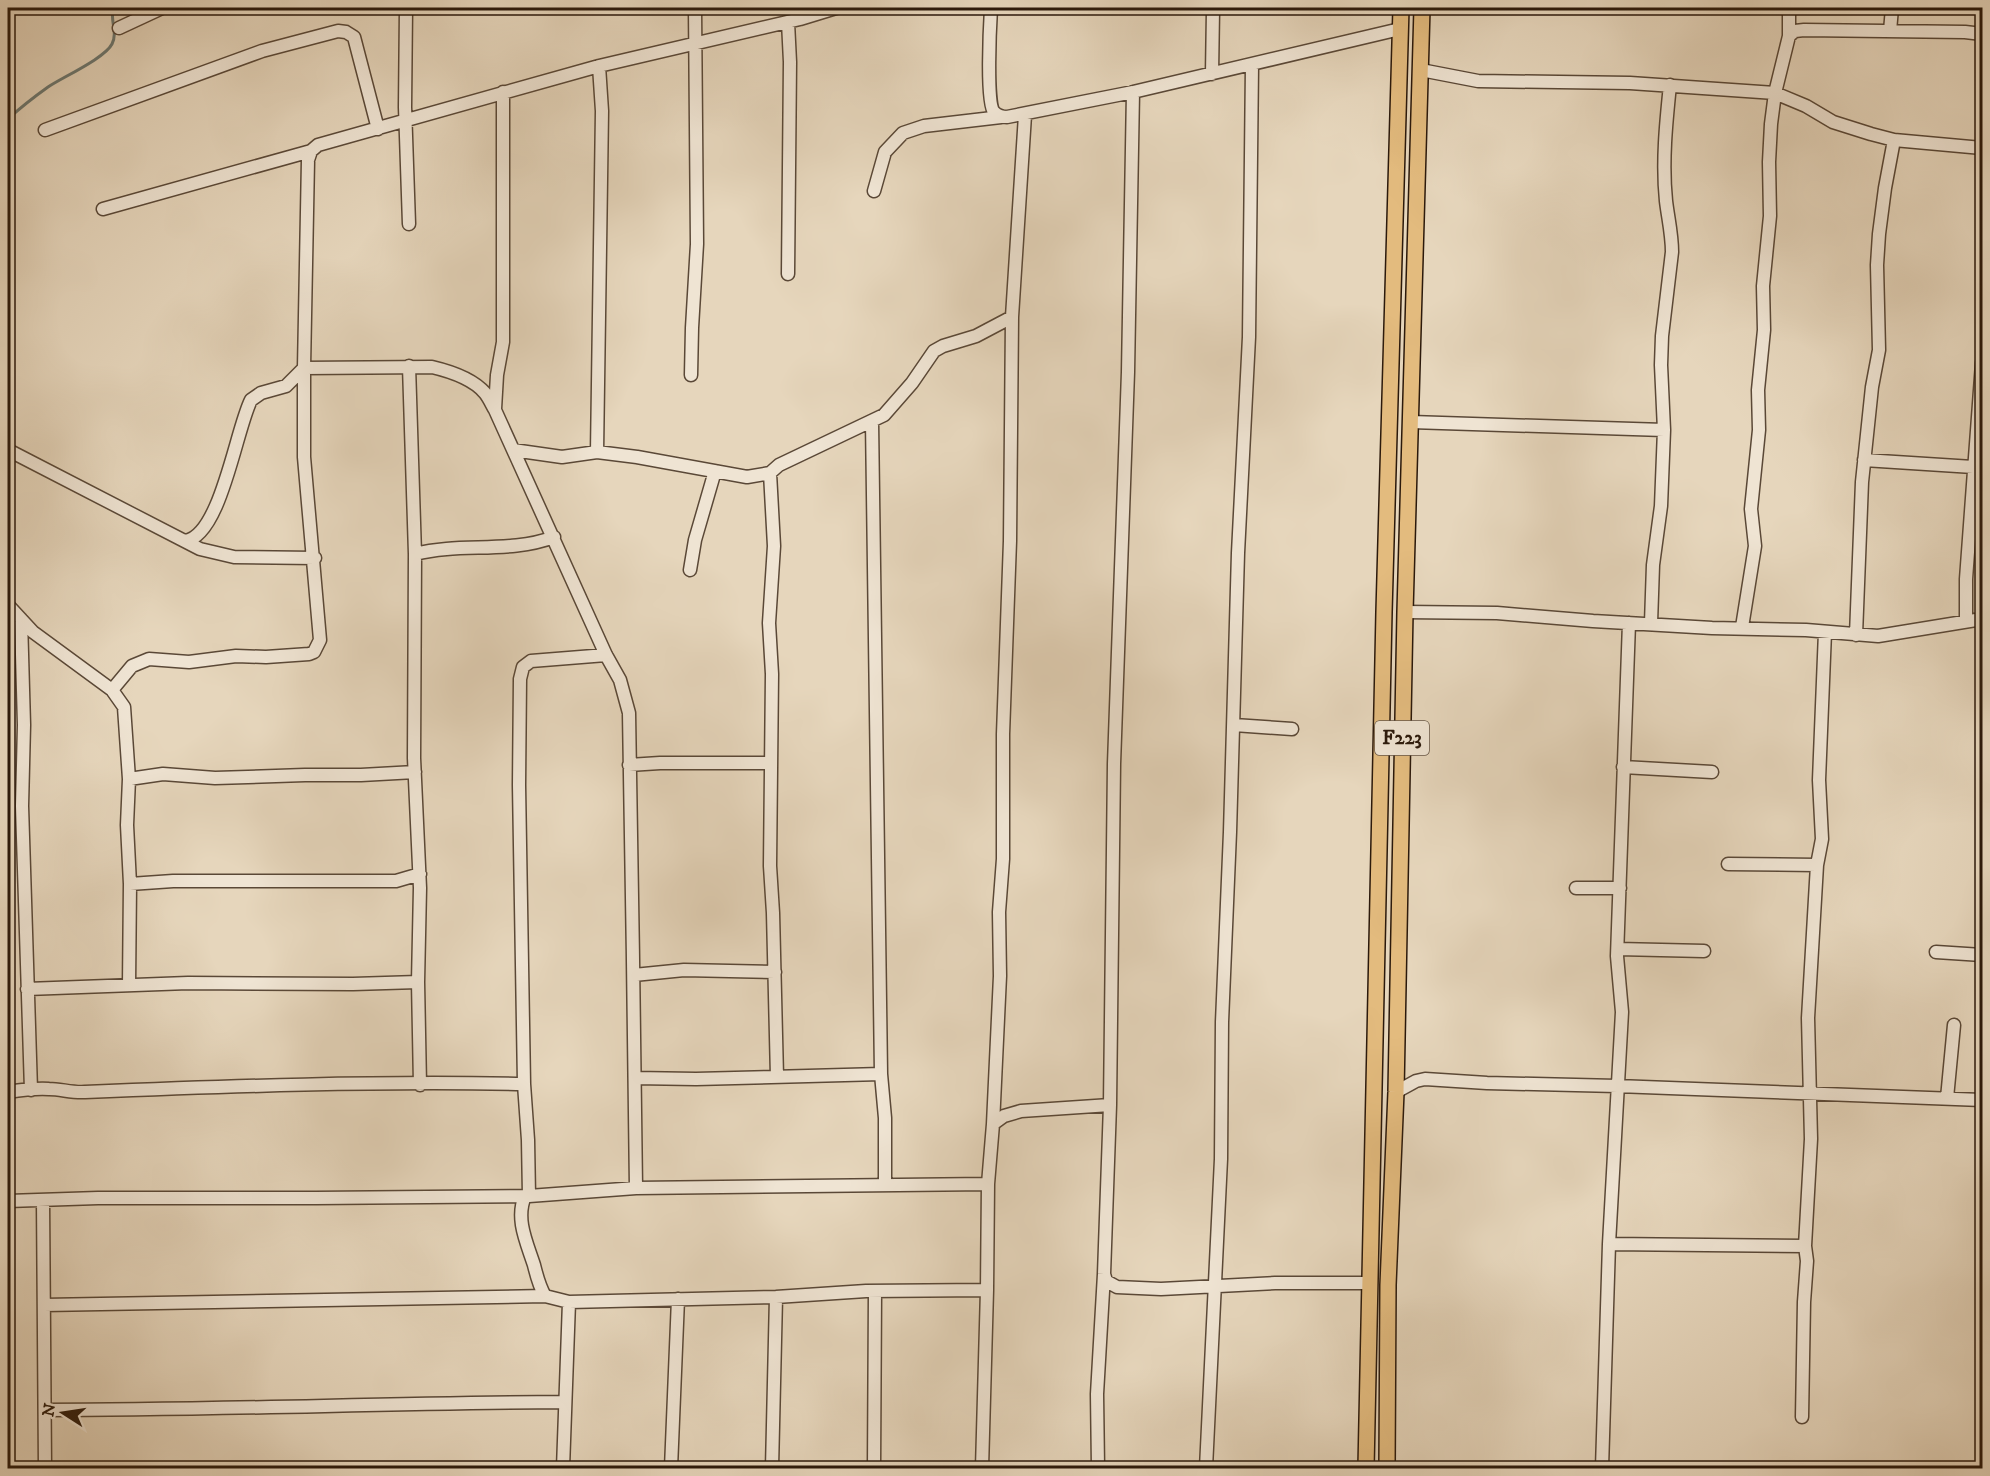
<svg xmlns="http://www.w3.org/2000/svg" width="1990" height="1476" font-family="'IM FELL DW Pica',serif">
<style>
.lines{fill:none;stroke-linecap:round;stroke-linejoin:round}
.stream{stroke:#6c7871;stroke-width:3}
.minor-casing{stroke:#5a4837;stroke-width:15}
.major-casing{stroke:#2b190b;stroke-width:18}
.minor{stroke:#efe4d3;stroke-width:12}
.major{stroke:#e3bb7e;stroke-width:15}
.labels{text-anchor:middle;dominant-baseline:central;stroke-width:4.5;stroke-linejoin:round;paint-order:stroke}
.shield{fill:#efe4d3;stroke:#665647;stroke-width:1.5}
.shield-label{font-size:20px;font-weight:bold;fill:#2b190b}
</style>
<rect width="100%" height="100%" fill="#e6d6bc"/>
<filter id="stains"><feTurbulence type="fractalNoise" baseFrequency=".00333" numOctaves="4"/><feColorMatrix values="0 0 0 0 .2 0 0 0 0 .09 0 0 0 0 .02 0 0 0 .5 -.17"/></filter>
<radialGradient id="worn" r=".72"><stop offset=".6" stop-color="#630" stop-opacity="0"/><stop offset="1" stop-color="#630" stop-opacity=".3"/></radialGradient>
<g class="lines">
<path class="stream" d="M8 119C20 108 34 97 48 87 63 77 105 58 112 44 118 32 110 21 113 8"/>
<defs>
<path id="minor" d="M406 8 405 107 409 224
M991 8C990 24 986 103 994 112 998 116 1003 117 1007 117L1133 92 1400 29
M119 28 162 8
M1890 31 1892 8
M1789 36V8
M1421 70 1478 81 1630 83 1775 93 1806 106 1833 122 1871 134 1894 140 1982 148
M1212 74 1213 10
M45 130 262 51 338 31 346 32 354 37 378 129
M874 191 885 152 903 133 924 126 1001 117
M103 209 311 151
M788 274 790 62 788 22
M409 366 415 554 414 758 420 888 418 982 420 1085
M691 375 692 328 697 244 695 8
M495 409 497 375 503 342V92
M872 421 881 1074 885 1118V1184
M1411 422 1664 430
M8 450 200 549 234 557 315 558
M513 450 562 457 597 452 637 457 747 477 770 473 779 465 884 415 912 383 934 351 943 346 976 336 1012 317
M597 452 602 111 599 66
M1864 460 1973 467
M770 473 774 546 769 623 772 674 770 866 773 913 777 1077
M185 541C221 536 236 429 251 400L261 393 286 386 304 368 432 367C449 371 473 379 485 393 489 398 492 405 495 410L606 655 620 680 629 713C631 871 635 1030 636 1188
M415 554C461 542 509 554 554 537
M690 570 695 540 715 471
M8 605 33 632 112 690 124 707 129 779 127 825 130 884 129 985
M1405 612 1497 613 1593 621 1712 628 1806 630 1878 636 1982 619
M21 619 24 725 22 806 31 1090
M1966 621V579L1982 363
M1651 623 1653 565 1661 506 1664 430 1661 365 1662 336 1672 252C1672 234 1668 218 1666 201 1662 163 1666 123 1670 85
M1742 627 1755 546 1751 509 1759 430 1758 390 1764 330 1763 286 1770 216 1769 162 1771 124 1775 93 1789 36 1795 31 1804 30 1965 32 1982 34
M1856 635 1862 482 1872 387 1879 350 1877 265 1879 234 1885 188 1894 140
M112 690 132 666 149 659 189 662 236 656 266 657 309 654 314 652 320 640 304 457V368L308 160 311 151 318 145 599 66 800 19 836 8
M1234 725 1292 729
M629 765 660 763H771
M1623 767 1712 772
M129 779 163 774 215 778 305 775H361L415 772
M1728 864 1817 865
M130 884 173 881H396L420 874
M1576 888H1620
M1618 949 1704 951
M1936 952 1982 955
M634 975 684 970 775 972
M27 989 188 983 353 984 418 982
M635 1078 696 1079 881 1074
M8 1092C21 1090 35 1088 49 1089 61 1089 72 1093 85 1092 231 1086 377 1081 524 1084
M1396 1092 1416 1081 1425 1079 1487 1083 1617 1086 1982 1100
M1947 1098 1954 1025
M993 1124 1004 1116 1021 1111 1110 1105
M43 1200 45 1468
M8 1201 98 1198H316L529 1196 636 1188 988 1184
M1609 1244 1805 1246
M1104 1274 1106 1281 1117 1287 1161 1289 1275 1283H1370
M545 1296C539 1286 537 1277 534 1265 527 1243 515 1219 525 1196H529L528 1140 524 1084 519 785 520 679 523 667 531 661 606 655
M44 1305 545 1296 569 1302 776 1297 866 1291 987 1290
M45 1410C218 1410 391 1403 564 1402
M1802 1417 1804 1302 1807 1261 1805 1246 1811 1139 1808 1018 1817 865 1822 839 1819 780 1825 632
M563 1468 569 1302
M671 1468 678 1299
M772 1468 776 1297
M874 1468 875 1291
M982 1468 987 1290 988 1184 993 1124 1000 976 999 912 1003 859V734L1010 541 1012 317 1025 115
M1098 1468 1097 1394 1104 1274 1110 1105 1114 764 1128 372 1133 92
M1206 1468 1221 1159 1222 1022 1230 832 1238 553 1249 337 1252 65
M1602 1468 1609 1244 1622 1012 1617 956 1629 623"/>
<path id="major" d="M1366 1468 1384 612 1401 8
M1387 1468 1388 1285 1396 1092 1405 612 1422 8"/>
</defs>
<use href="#minor" class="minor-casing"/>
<use href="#major" class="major-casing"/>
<use href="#minor" class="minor"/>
<use href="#major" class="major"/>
</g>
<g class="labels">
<rect class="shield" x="1375" y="721" width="54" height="34" rx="4.5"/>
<g class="shield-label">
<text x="1402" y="738">F223</text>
</g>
</g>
<rect width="1990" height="1476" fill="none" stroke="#e6d6bc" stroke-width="30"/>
<rect x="9" y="9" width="1972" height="1458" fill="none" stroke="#2b190b" stroke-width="3"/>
<rect x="15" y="15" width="1960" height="1446" fill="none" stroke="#2b190b" stroke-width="1.5"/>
<g transform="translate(63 1413) rotate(282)" stroke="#efe4d3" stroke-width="4.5" paint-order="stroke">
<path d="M0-4.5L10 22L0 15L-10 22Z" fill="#2b190b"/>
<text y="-9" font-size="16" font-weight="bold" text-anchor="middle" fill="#2b190b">N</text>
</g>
<rect width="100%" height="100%" filter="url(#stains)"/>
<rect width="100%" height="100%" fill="url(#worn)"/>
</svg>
